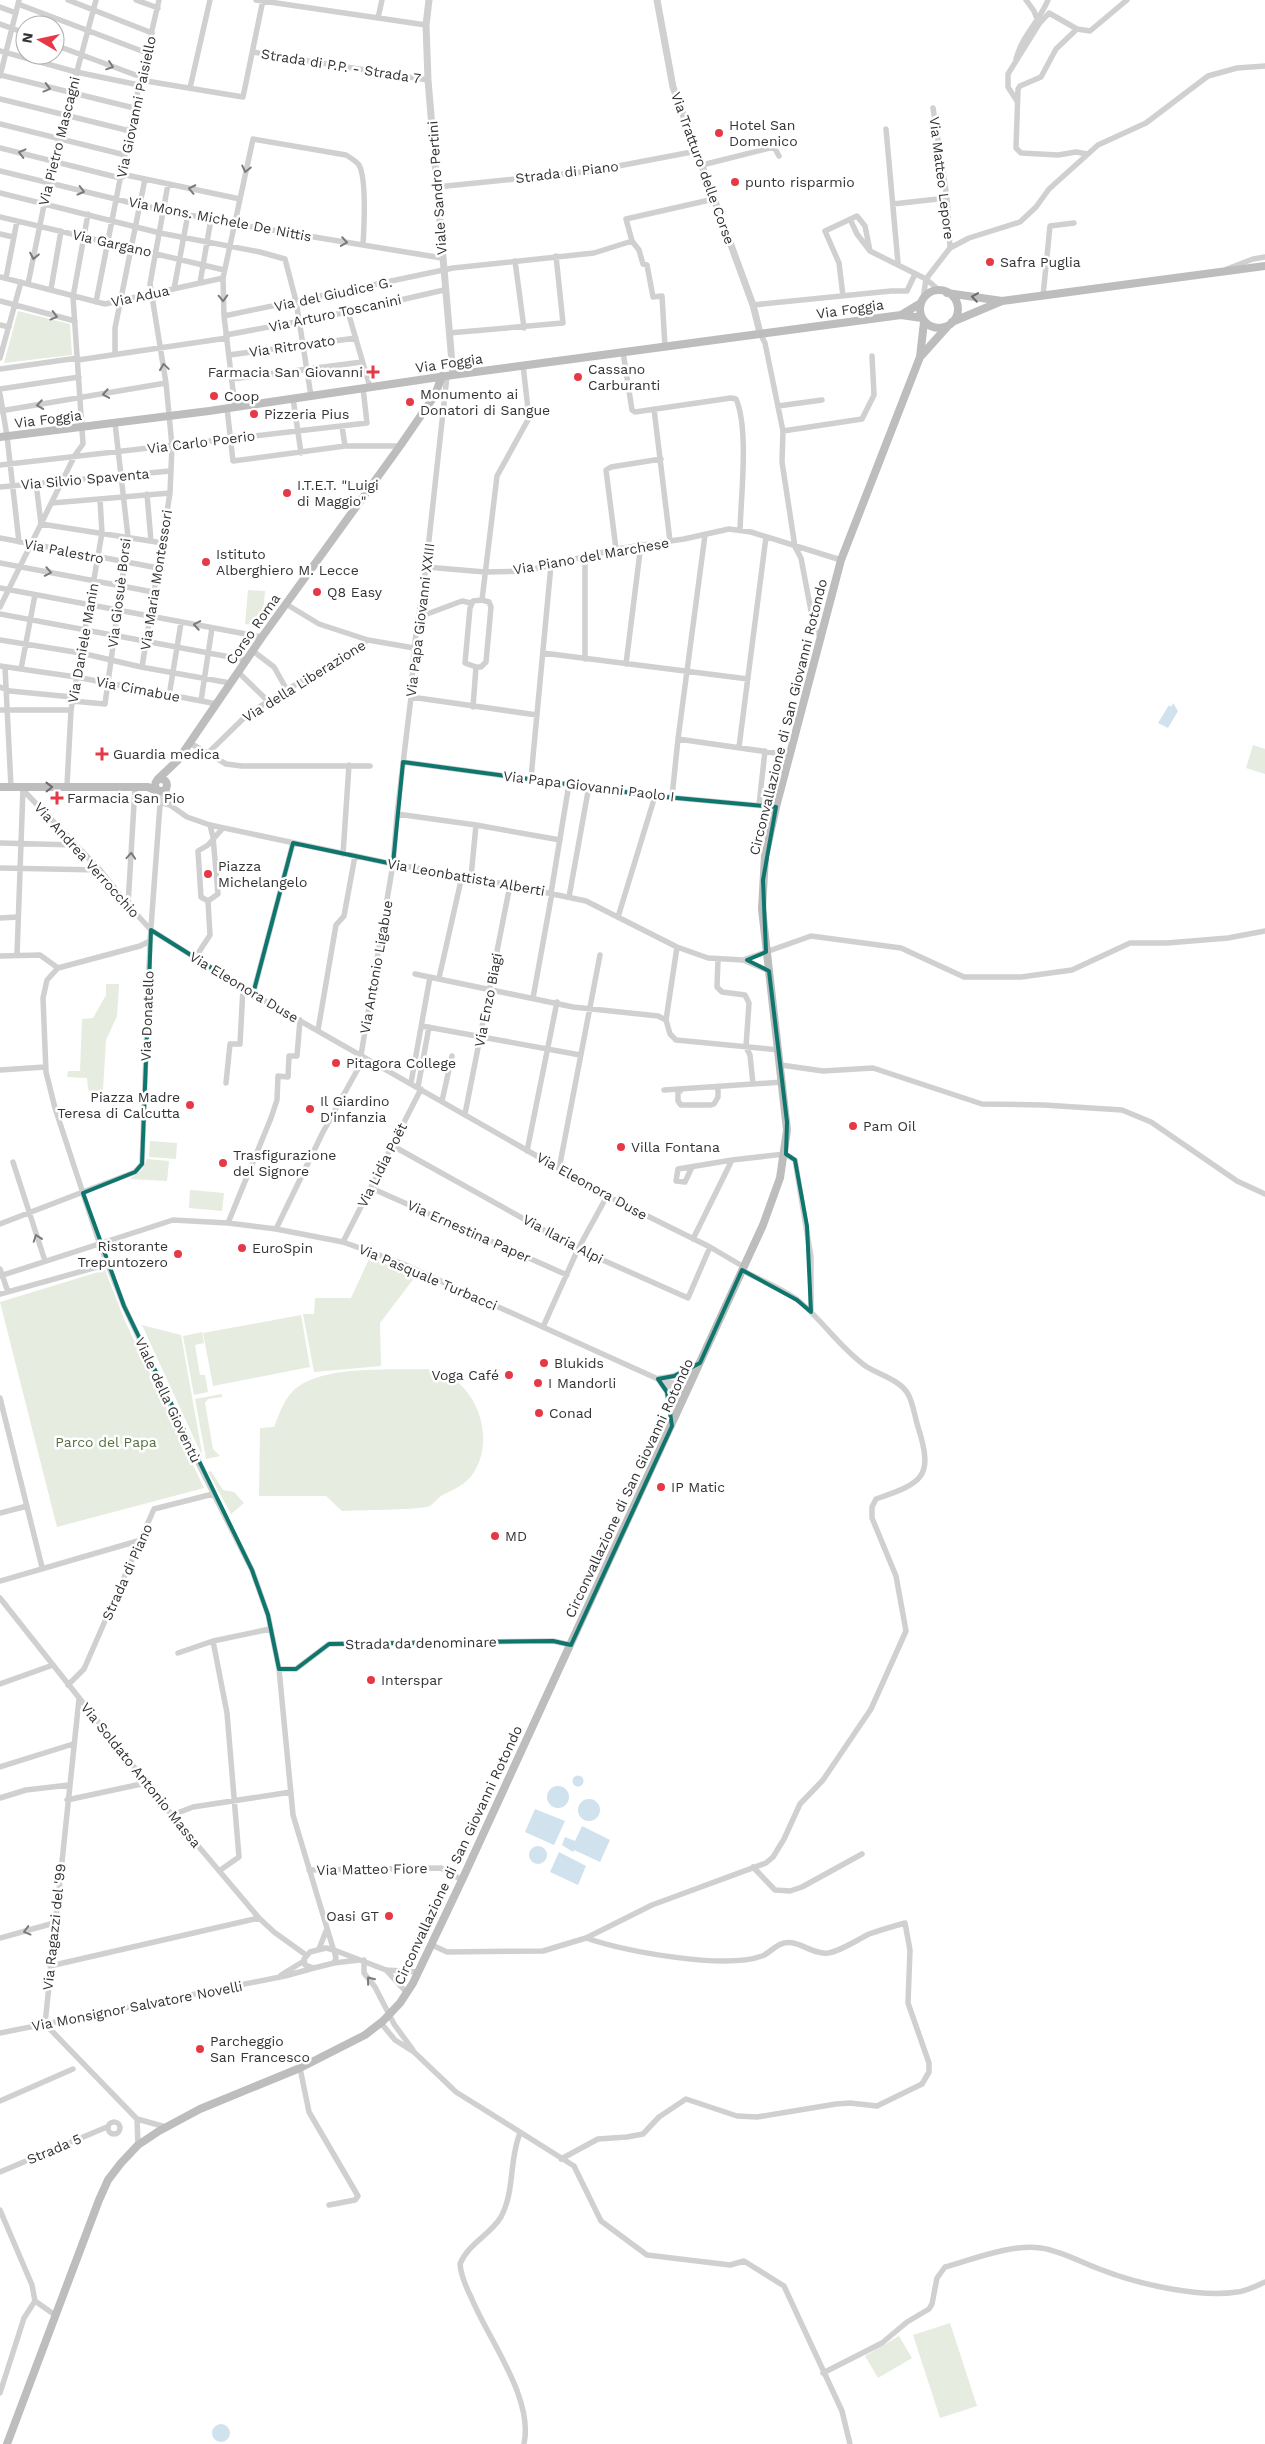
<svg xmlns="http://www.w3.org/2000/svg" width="1265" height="2444" font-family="'Work Sans',sans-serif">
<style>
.green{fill:#e6ecdf}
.water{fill:#cfe2ee}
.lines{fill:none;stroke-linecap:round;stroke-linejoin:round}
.minor{stroke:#d0d0d0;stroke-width:5.5}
.tertiary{stroke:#d0d0d0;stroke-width:7}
.secondary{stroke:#bdbdbd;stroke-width:8}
.oneway{stroke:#7a7a7a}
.oneway2{stroke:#6a6a6a}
.marked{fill:none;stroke:#0f766e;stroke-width:4;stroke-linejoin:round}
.poi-dot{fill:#e63946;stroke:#fff;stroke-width:2}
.labels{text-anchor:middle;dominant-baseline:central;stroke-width:5;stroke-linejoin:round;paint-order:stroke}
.street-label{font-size:14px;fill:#333;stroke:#fff}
.poi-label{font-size:14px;fill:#333;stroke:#fff;text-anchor:start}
.park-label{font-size:14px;fill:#56703f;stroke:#fff}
</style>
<rect width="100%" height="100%" fill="#fff"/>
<path class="green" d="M18 311 70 324 72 355 4 363Z
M248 590 265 591 262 625 245 624Z
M1253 745 1265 749V774L1246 768Z
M106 984H119L117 1016 106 1040 103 1090 100 1096 93 1098 88 1089 87 1078 67 1077 68 1071H80L82 1019 93 1018 106 995Z
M150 1141 177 1143 176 1159 149 1157Z
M147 1159 169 1161 167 1181 130 1179 142 1170Z
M190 1190 224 1193 222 1211 189 1208Z
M370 1257 415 1277 380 1323 381 1366 314 1372 303 1314H314L315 1298H351Z
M105 1270 125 1321 204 1488 57 1527 0 1302Z
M301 1315 310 1367 213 1386 203 1333Z
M142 1325 181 1335 203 1458Z
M202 1332 204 1343 195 1345 200 1375H205L208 1392 194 1395 183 1336Z
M427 1369C436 1371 444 1373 452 1378 481 1397 493 1442 474 1472 466 1485 454 1489 441 1496 437 1499 434 1503 430 1506 423 1510 356 1510 342 1511L326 1496H259L260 1428 274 1427C279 1414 284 1399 295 1389 322 1365 391 1370 427 1369Z
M222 1394V1397L208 1399 205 1403 213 1449 220 1456 206 1459 195 1399Z
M211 1471 223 1490 234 1492 244 1503 231 1514 208 1472Z
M950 2323 977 2406 940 2418 913 2335Z
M899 2336 912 2358 878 2378 865 2356Z"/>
<path class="water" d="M1173 703 1178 711 1168 728 1158 723 1169 705 1171 707Z
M572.5 1781a5.5 5.5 0 1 1 11 0a5.5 5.5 0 1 1-11 0Z
M547 1797a11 11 0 1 1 22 0a11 11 0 1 1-22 0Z
M578 1810a11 11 0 1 1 22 0a11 11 0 1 1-22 0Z
M535 1809 565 1821 554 1845 525 1832Z
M582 1826 610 1840 600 1862 574 1850 573 1852 562 1845 565 1837 575 1841Z
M529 1855a9 9 0 1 1 18 0a9 9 0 1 1-18 0Z
M559 1852 586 1866 578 1885 550 1872Z
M212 2433a9 9 0 1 1 18 0a9 9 0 1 1-18 0Z"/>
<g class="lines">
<path class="minor" d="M68 0 152 33
M136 0 158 8
M256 0 426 25
M18 4 147 53
M0 7 16 13
M378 18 382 0
M0 24 25 33
M1039 24 1049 13 1077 29 1090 31 1127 0
M1077 29 1056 49 1041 77 1020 86 1018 89 1016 148 1021 153 1058 155 1076 152 1087 154
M55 45 141 77
M0 51 76 72 139 85
M253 52 428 80
M1016 59C1023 34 1039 22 1048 0
M0 75 134 108
M0 76 19 0
M140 80 243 97 263 0
M190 88 210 0
M0 99 130 131
M1017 101 1008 87V74L1039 24 1034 11 1026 0
M933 108 947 198 950 248
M0 124 125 155
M886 129 898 263
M0 148 120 178 126 175 240 199
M702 165 774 147 779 156
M0 171 140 205 235 224 442 258
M437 187 592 171 697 151
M0 193 160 233 260 252 285 259 296 301 311 396
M893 204 947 198
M0 217 224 270
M850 219 857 234 870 251 926 279 940 291
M0 234 13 237
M632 241 639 250 643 264 647 265 653 297 662 296 665 347
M515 261 524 328
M1227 269 1253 259 1265 257
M0 277 105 304 223 278
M6 278 17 221
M200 283 211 219
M28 284 53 161 96 0
M51 289 61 231
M174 289 188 214
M843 296 839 263 825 231 857 216 865 226 870 251
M1043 296 1050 226 1074 223
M923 299 926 279 950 248 969 238 1020 222 1036 207 1049 189 1098 145 1146 123 1208 76 1237 68 1265 66
M0 301 75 321
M96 302 134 108 159 0
M753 305 891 291H907L915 274
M348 312 370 387
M224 316 453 268 594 253 632 241 626 219 714 199
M0 325 9 327
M449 333 563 323 556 256
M760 333 765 343 783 431 782 462 795 547 801 558 814 627 820 636
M226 335 348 312 444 290
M623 352 632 410 635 412 731 398 736 399C749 428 741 496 740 530
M115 354V328L145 179
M229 355 356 338
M0 358 21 282
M78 360 227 338
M0 369 78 358
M232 379 362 362
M0 389 79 377
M0 394 7 436 19 542
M293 398 301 453
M778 406 822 400
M235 407 224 316 223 278 253 139 346 155C351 158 356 161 359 165 367 179 364 228 363 245
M227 408 233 461 345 446H400
M654 409 670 541
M0 411 166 383
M342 426 345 446
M783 431 862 419 874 395 872 356
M0 465 367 423 363 388
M36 483 41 524 163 543
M0 487 170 471
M147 494 151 541
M52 503 170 493
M0 538 158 568
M616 549 606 470 611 467 661 459
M0 563 153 592
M426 567 485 572 526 571 616 549 684 539 729 529 751 532 841 560
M0 588 262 637
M286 604 319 624 368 640
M0 607 75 455 83 444 73 297 88 214
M0 614 246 660
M419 617 462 601 471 603
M0 640 81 653 141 667 230 683
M253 651 274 667 287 690
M543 653 748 679
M585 659V557
M626 664 641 544
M0 666 76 677 217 704
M5 667 11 787
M142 667 170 493 172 446 166 383 150 284 168 184
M476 667 465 663 470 608 473 601 482 600 497 476 529 418 523 365
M21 669 35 595
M238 672 268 701
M0 687 10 691 72 697
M169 696 181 623
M411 697 537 715
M72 701 105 704 128 537 115 423
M201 701 212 628
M473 707 476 667H481L486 662 491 607 489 602 482 600
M0 710H71
M678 739 705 535
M190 743 226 764 242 766H370
M739 747 766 537
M207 754 248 714 368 640 414 648
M403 762 655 796 776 807
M531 778 551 565
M166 785 170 805
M67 786 71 710 102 533 100 499
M23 790 100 870 128 905 151 930 253 994 607 1196 710 1247 744 1267
M672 797 678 739 789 755
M159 802 170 805 187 817 210 825 393 864 510 885 586 901 677 947 708 958 743 960 811 936 901 948 964 977H1021L1072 970 1130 943H1167L1228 938 1265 931
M759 805 765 751
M397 814 476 825 560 840
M0 843 76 845
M343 854 349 765
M0 868 100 870
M471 877 476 825
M551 893 569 784
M569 897 589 786
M208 901 201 897 198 851 208 845 223 828
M208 901 218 894 213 837 210 825
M128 905 135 787
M618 917 655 796
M0 918 18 917
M150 941 140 946 58 968 47 980 43 998 46 1072 55 1108 99 1242 124 1306 193 1453 252 1570 268 1615 279 1669 293 1815 333 1948
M17 955 23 788
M0 956 40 955 58 968
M195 958 210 935 208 901
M718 959 717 987 722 992 745 995 749 1003 746 1047 750 1055 753 1084
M743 960 769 971
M415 974 573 1007 658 1016 666 1020 670 1034 676 1040 779 1050
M439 978 462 876
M253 994 293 843
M533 998 552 893
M666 1020 677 947
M422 1026 580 1055
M318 1030 336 925 344 916 355 856
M781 1065 823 1071 873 1068 982 1104 1044 1105 1122 1110 1151 1122 1237 1181 1265 1194
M0 1070 45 1067
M226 1083 230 1044H240L243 988
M411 1083 430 977
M418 1087 429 1027
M682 1089 678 1093V1101L681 1105H711L714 1104 718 1097V1087
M664 1090 783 1082
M442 1101 452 1056
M465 1114 510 885
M393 1146 578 1249 688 1298 710 1247
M527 1151 557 1002
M13 1162 45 1261
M692 1167 685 1182 676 1181 678 1169 732 1160 785 1154 795 1160 811 1257V1312
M559 1169 600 955
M371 1188 567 1275
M228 1223 271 1118 277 1100 278 1076 288 1077 289 1056H297L300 1020
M0 1224 135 1172 142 1164 150 941 161 791
M276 1229 323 1132 359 1067 393 864 397 814 411 697 414 648 426 567 447 376
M693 1239 732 1160
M343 1242 421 1089
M0 1269 8 1292
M0 1276 173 1220 228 1223 276 1229 343 1242 401 1263 658 1379 676 1384 686 1394
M0 1294 108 1264
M543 1327 578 1249 607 1196
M660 1378 674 1376 698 1364
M658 1379 667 1392 672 1421
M662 1381 672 1390 684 1393
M0 1398 42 1567
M0 1513 27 1506
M0 1581 141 1540
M0 1598 172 1815 259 1918 274 1932 306 1955
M213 1641 227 1713 239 1857 219 1871
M178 1653 213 1641 270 1629
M279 1669H296L329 1644 553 1641 571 1645
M0 1684 53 1665
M68 1685 84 1669 154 1509 213 1494
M79 1699 45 2024 137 2119
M0 1767 73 1744
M0 1798 26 1790 69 1785
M67 1800 146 1783
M172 1815 193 1807 291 1792
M753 1867 775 1890 790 1891 802 1887 862 1854
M309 1870 441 1868 462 1880
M0 1938 54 1923
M432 1945 447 1952 543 1951 586 1938 652 1905 766 1863 773 1857 784 1839 800 1804 823 1780 871 1709 906 1631 896 1576 872 1518V1507L876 1499C923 1483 934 1477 918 1427 915 1417 913 1403 908 1394 900 1380 880 1375 867 1367 841 1349 823 1321 799 1301 783 1289 760 1280 742 1270
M326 1948 334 1950 336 1958 334 1963 314 1968 305 1965 304 1959 310 1952Z
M319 1949 326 1931
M334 1950 386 1970 419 1972
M364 1960V1973L375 1987 394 2024 413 2050
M334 1963 359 1960
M50 1966 259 1918
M386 1970 407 1993
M281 1975 304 1961
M381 2023 395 2040 414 2052 456 2092 574 2166 601 2221 647 2255 730 2265 744 2261 784 2286 842 2411 850 2444
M0 2033 285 1976 314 1968
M300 2068 309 2112 358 2196 355 2200 329 2205
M0 2101 73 2069
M137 2119 166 2127
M137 2119 138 2145
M108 2128a6 6 0 1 1 12 0a6 6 0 1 1-12 0Z
M520 2133C509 2159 515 2191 501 2217 490 2235 468 2244 460 2264 461 2276 466 2287 471 2297 488 2339 534 2398 524 2444
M561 2159 598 2139 627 2137 643 2134 659 2117 686 2099 737 2116 757 2117 836 2104 850 2103 877 2106 922 2084 929 2072V2063L908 2003 910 1950 905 1923C894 1926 881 1930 869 1934 857 1940 841 1951 828 1953 812 1955 800 1940 784 1943 775 1945 770 1953 762 1956 724 1970 624 1951 586 1938
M0 2172 107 2127
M0 2210 32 2285 35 2301 55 2315
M823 2373 882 2343 907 2322 929 2309 932 2304 937 2278 945 2267C974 2259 1010 2244 1041 2248 1062 2251 1082 2263 1102 2270 1138 2284 1199 2298 1237 2292 1247 2291 1256 2286 1265 2282
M0 2393 24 2318 35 2301"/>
<path class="tertiary" d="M429 0 426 25 428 80 453 375
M657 0 673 87 753 305 760 333"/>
<path class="secondary" d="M920 309a19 19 0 1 1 38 0a19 19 0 1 1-38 0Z
M947 293 1002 301 1265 266
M901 315 921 303
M952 322 1002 301
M921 356 947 327
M0 437 209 411 453 375 901 315 922 318
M158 779 178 760 262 637 400 446 435 395 442 376
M155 785a6 6 0 1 1 12 0a6 6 0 1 1-12 0Z
M0 787H148L157 791
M7 2444 99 2200 108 2180 121 2163 138 2145 159 2131 200 2109 300 2068 365 2035 383 2021 400 2003 413 1983 462 1880 763 1225 780 1178 787 1130 762 909 765 856 776 807 841 560 920 357 924 322"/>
</g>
<defs><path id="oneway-chevron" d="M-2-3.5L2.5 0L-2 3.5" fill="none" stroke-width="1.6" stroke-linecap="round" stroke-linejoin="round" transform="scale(1.25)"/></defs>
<g class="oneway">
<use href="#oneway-chevron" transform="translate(110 66) rotate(19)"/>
<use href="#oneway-chevron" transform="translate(47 88) rotate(15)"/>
<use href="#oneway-chevron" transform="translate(22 153) rotate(-166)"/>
<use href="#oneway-chevron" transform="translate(246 169) rotate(102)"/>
<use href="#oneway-chevron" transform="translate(192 189) rotate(-168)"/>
<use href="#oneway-chevron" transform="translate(81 191) rotate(14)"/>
<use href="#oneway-chevron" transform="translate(344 242) rotate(9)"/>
<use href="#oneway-chevron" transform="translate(34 256) rotate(101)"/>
<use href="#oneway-chevron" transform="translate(223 298) rotate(88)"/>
<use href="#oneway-chevron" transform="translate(54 316) rotate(15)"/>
<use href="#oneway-chevron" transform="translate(164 367) rotate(-98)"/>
<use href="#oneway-chevron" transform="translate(106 394) rotate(170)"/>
<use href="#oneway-chevron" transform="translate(40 405) rotate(171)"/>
<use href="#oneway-chevron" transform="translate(48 572) rotate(11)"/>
<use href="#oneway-chevron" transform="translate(197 625) rotate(-170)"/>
<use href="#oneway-chevron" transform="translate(131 856) rotate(-86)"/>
<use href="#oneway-chevron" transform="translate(37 1238) rotate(-109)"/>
<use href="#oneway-chevron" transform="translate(27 1931) rotate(165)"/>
<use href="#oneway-chevron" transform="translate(370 1980) rotate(-128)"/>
</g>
<g class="oneway2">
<use href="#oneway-chevron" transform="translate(975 297) rotate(-172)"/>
<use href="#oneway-chevron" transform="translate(49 787) rotate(-1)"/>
</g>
<path class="marked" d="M403 762 655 796 776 807 763 880 766 952 747 960 769 971 787 1122 786 1154 795 1160 807 1226 811 1312 797 1300 742 1270 700 1363 674 1376 658 1379 667 1392 672 1426 571 1645 553 1641 329 1644 296 1669H279L268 1615 252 1570 124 1306 83 1193 135 1172 142 1164 151 930 253 994 293 843 393 864Z"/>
<g class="poi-dot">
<circle cx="719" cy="133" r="5"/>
<circle cx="735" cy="182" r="5"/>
<circle cx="990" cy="262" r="5"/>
<path d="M370.5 364.5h5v5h5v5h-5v5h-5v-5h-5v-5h5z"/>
<circle cx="578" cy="377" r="5"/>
<circle cx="214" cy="396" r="5"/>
<circle cx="410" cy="402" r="5"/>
<circle cx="254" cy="414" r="5"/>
<circle cx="287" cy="493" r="5"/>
<circle cx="206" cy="562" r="5"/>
<circle cx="317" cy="592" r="5"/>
<path d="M99.5 746.5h5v5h5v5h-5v5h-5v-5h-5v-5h5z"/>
<path d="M54.5 790.5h5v5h5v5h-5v5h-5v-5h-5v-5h5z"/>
<circle cx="208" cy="874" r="5"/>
<circle cx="336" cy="1063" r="5"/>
<circle cx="190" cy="1105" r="5"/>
<circle cx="310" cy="1109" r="5"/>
<circle cx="853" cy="1126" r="5"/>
<circle cx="621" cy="1147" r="5"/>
<circle cx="223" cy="1163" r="5"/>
<circle cx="242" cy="1248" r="5"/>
<circle cx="178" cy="1254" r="5"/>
<circle cx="544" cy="1363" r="5"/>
<circle cx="509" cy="1375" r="5"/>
<circle cx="538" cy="1383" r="5"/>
<circle cx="539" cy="1413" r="5"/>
<circle cx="661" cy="1487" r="5"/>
<circle cx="495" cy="1536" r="5"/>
<circle cx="371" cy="1680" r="5"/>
<circle cx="389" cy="1916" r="5"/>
<circle cx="200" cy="2049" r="5"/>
</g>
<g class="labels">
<g class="street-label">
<text transform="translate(341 66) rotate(9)">Strada di P.P. - Strada 7</text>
<text transform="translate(136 107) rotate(-78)">Via Giovanni Paisiello</text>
<text transform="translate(59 141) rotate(-76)">Via Pietro Mascagni</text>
<text transform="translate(703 168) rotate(70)">Via Tratturo delle Corse</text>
<text transform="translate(567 172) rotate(-7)">Strada di Piano</text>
<text transform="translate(942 178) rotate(83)">Via Matteo Lepore</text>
<text transform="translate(437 188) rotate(-94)">Viale Sandro Pertini</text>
<text transform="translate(220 219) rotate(11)">Via Mons. Michele De Nittis</text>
<text transform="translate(112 243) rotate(13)">Via Gargano</text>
<text transform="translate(333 294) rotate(-12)">Via del Giudice G.</text>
<text transform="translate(140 296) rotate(-12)">Via Adua</text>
<text transform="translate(850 309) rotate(-8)">Via Foggia</text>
<text transform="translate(335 313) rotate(-12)">Via Arturo Toscanini</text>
<text transform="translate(292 346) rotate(-8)">Via Ritrovato</text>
<text transform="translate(449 363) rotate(-8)">Via Foggia</text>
<text transform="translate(48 419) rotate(-7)">Via Foggia</text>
<text transform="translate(201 442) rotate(-7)">Via Carlo Poerio</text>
<text transform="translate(85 479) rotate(-5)">Via Silvio Spaventa</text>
<text transform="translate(64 551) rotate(11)">Via Palestro</text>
<text transform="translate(591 556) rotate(-10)">Via Piano del Marchese</text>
<text transform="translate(156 580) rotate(-81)">Via Maria Montessori</text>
<text transform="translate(119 593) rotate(-83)">Via Giosuè Borsi</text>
<text transform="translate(420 620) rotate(-83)">Via Papa Giovanni XXIII</text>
<text transform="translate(253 629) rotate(-55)">Corso Roma</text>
<text transform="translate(83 643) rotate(-80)">Via Daniele Manin</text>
<text transform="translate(304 681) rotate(-32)">Via della Liberazione</text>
<text transform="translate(138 689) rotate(11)">Via Cimabue</text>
<text transform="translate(788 717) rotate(-76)">Circonvallazione di San Giovanni Rotondo</text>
<text transform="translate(589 786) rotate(7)">Via Papa Giovanni Paolo I</text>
<text transform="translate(87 860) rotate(48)">Via Andrea Verrocchio</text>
<text transform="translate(466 877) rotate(10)">Via Leonbattista Alberti</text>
<text transform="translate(376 967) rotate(-80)">Via Antonio Ligabue</text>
<text transform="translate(244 987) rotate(31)">Via Eleonora Duse</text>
<text transform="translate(488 1000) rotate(-79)">Via Enzo Biagi</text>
<text transform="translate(147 1016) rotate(-88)">Via Donatello</text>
<text transform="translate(382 1165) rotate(-63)">Via Lidia Poët</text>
<text transform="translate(592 1186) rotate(29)">Via Eleonora Duse</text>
<text transform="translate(469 1231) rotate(24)">Via Ernestina Paper</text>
<text transform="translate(563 1239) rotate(28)">Via Ilaria Alpi</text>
<text transform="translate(428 1277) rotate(23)">Via Pasquale Turbacci</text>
<text transform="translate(168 1400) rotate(65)">Viale della Gioventù</text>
<text transform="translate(629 1488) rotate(-65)">Circonvallazione di San Giovanni Rotondo</text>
<text transform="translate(127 1572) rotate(-66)">Strada di Piano</text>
<text transform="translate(421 1643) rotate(-1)">Strada da denominare</text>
<text transform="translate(141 1775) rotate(51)">Via Soldato Antonio Massa</text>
<text transform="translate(458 1855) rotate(-65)">Circonvallazione di San Giovanni Rotondo</text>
<text transform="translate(372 1869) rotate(-1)">Via Matteo Fiore</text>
<text transform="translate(54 1927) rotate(-84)">Via Ragazzi del '99</text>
<text transform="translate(137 2006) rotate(-11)">Via Monsignor Salvatore Novelli</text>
<text transform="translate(54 2149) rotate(-23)">Strada 5</text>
</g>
<g class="poi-label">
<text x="729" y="125">Hotel San<tspan x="729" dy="16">Domenico</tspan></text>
<text x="745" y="182">punto risparmio</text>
<text x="1000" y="262">Safra Puglia</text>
<text x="588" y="369">Cassano<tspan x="588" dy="16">Carburanti</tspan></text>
<text x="363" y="372" text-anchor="end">Farmacia San Giovanni</text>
<text x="420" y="394">Monumento ai<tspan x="420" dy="16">Donatori di Sangue</tspan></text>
<text x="224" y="396">Coop</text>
<text x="264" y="414">Pizzeria Pius</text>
<text x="297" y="485">I.T.E.T. "Luigi<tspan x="297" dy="16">di Maggio"</tspan></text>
<text x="216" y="554">Istituto<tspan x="216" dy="16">Alberghiero M. Lecce</tspan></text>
<text x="327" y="592">Q8 Easy</text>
<text x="113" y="754">Guardia medica</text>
<text x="67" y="798">Farmacia San Pio</text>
<text x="218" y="866">Piazza<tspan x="218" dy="16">Michelangelo</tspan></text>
<text x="346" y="1063">Pitagora College</text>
<text x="180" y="1097" text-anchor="end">Piazza Madre<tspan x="180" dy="16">Teresa di Calcutta</tspan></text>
<text x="320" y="1101">Il Giardino<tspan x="320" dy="16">D'infanzia</tspan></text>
<text x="863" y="1126">Pam Oil</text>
<text x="631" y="1147">Villa Fontana</text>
<text x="233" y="1155">Trasfigurazione<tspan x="233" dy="16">del Signore</tspan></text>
<text x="168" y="1246" text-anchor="end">Ristorante<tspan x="168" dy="16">Trepuntozero</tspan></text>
<text x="252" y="1248">EuroSpin</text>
<text x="554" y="1363">Blukids</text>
<text x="499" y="1375" text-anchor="end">Voga Café</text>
<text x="548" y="1383">I Mandorli</text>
<text x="549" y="1413">Conad</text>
<text x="671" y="1487">IP Matic</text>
<text x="505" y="1536">MD</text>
<text x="381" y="1680">Interspar</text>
<text x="379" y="1916" text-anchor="end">Oasi GT</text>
<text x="210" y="2041">Parcheggio<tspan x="210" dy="16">San Francesco</tspan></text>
</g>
<g class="park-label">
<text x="106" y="1442">Parco del Papa</text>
</g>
</g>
<g transform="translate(40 40) rotate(279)"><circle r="24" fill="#ffffff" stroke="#adadad"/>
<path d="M0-4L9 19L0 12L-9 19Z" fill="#e63946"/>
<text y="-8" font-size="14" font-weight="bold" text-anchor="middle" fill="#333333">N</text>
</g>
</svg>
